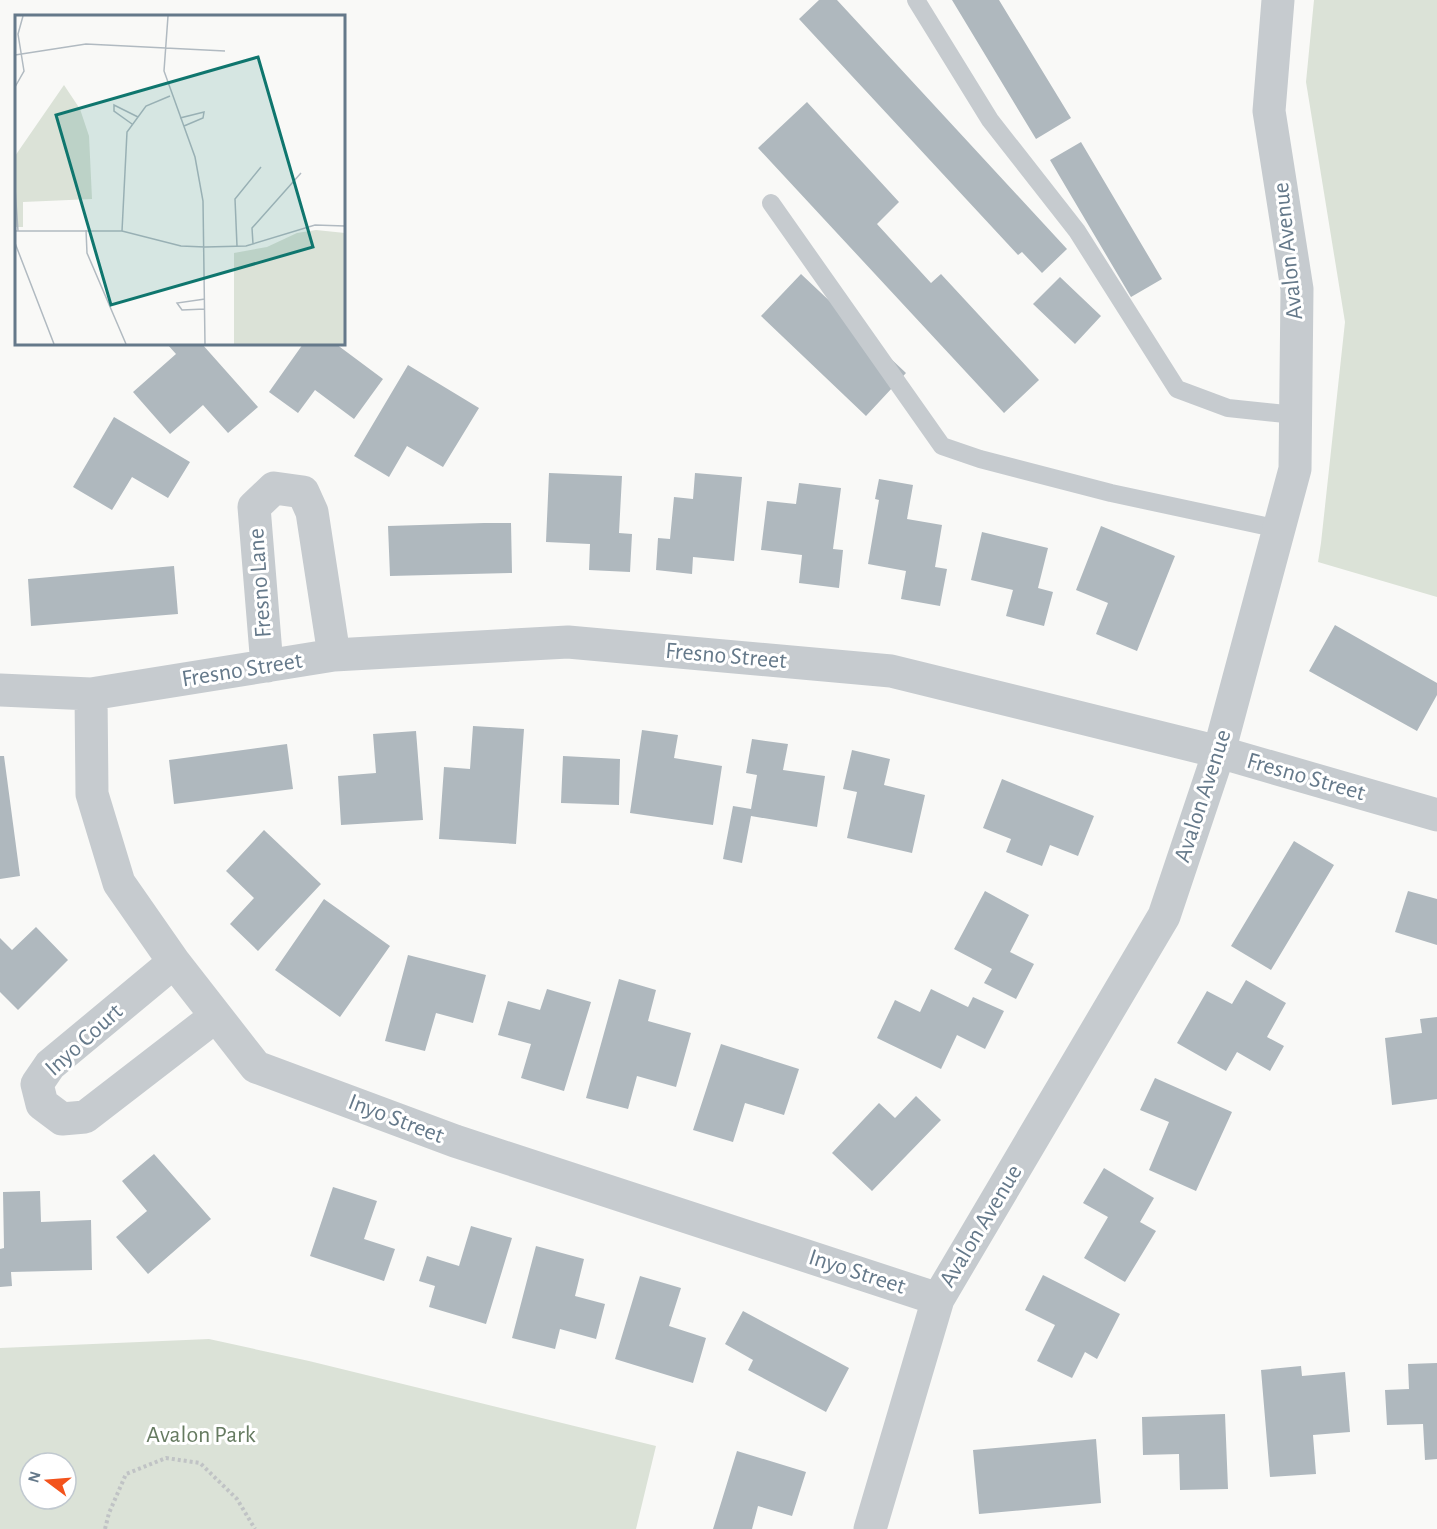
<svg xmlns="http://www.w3.org/2000/svg" width="1437" height="1529" font-family="'Alegreya Sans',sans-serif">
<style>
.green{fill:#dbe2d7;fill-rule:evenodd}
.building{fill:#afb8be}
.lines{fill:none;stroke-linecap:round;stroke-linejoin:round}
.path{stroke:#c0c3c5;stroke-width:4;stroke-dasharray:3 3;stroke-linecap:butt}
.lane{stroke:#c6cbcf;stroke-width:18}
.street{stroke:#c6cbcf;stroke-width:33}
.labels{text-anchor:middle;dominant-baseline:central;stroke-width:6;stroke-linejoin:round;paint-order:stroke}
.street-label{font-size:24px;fill:#65798a;stroke:#fff}
.park-label{font-size:24px;fill:#667b61;stroke:#fff}
.inset-road{fill:none;stroke:#b1bac1;stroke-width:1.5}
.view{fill:#0f766e;fill-opacity:0.15;stroke:#0f766e;stroke-width:3}
.inset-edge{fill:none;stroke:#65798a;stroke-width:3}
</style>
<rect width="100%" height="100%" fill="#f9f9f7"/>
<path class="green" d="M1314 0H1437V597L1318 562 1321 543 1345 322 1306 82Z
M209 1339 309 1361 656 1446 636 1529H0V1348ZM30 1463H66V1499H30Z"/>
<path class="building" d="M819 0H837L1067 249 1042 273 1022 252 1018 255 799 19Z
M952 0H999L1071 118 1036 139Z
M807 102 899 202 877 224 931 283 941 274 1039 380 1004 413 758 148Z
M1081 142 1162 279 1131 297 1050 160Z
M801 274 906 373 866 416 761 316Z
M1060 277 1101 316 1075 344 1033 304Z
M167 344H202L258 407 228 433 203 405 170 434 133 392 176 354Z
M303 344H336L383 379 354 419 315 390 298 413 269 392Z
M408 365 479 408 443 467 407 446 389 477 354 456Z
M114 417 190 462 168 498 132 477 112 510 73 487Z
M549 473 622 476 619 533 632 534 630 572 589 570 590 544 546 542Z
M695 473 742 477 734 561 693 557 692 574 656 570 658 538 670 539 674 497 693 499Z
M879 479 913 485 907 519 942 525 935 567 947 569 940 606 901 599 906 571 868 564 879 500 875 499Z
M799 483 841 488 833 549 843 550 839 588 799 583 802 555 761 550 767 501 796 504Z
M484 523H511L512 573 390 576 388 526Z
M1101 526 1175 556 1137 651 1096 634 1108 603 1076 590Z
M982 532 1048 548 1038 588 1053 592 1044 626 1006 616 1013 590 971 580Z
M174 566 178 614 31 626 28 579Z
M1335 625 1437 683V695L1417 731 1309 671Z
M473 726 524 729 516 844 439 839 444 767 470 769Z
M642 730 678 735 674 758 722 766 713 825 630 813Z
M416 731 423 820 341 825 338 776 376 773 373 734Z
M752 739 788 744 783 770 825 776 817 827 751 816 742 863 723 859 733 806 751 809 757 775 746 773Z
M287 744 293 789 174 804 169 760Z
M852 750 890 759 884 785 925 795 912 853 847 838 857 792 843 789Z
M0 756H4L20 876 0 879Z
M563 756 620 759 619 805 561 803Z
M1002 779 1094 816 1078 856 1050 845 1042 866 1006 852 1011 839 983 828Z
M264 830 321 884 258 951 230 924 254 898 226 871Z
M1294 841 1334 865 1271 970 1231 946Z
M985 891 1029 915 1010 952 1034 964 1016 999 984 983 992 969 954 949Z
M1408 891 1437 899V945L1395 932Z
M324 899 390 946 340 1017 275 970Z
M36 927 68 960 18 1010 0 992V938L12 950Z
M408 955 486 975 473 1023 436 1013 425 1051 385 1041Z
M619 979 656 990 648 1021 691 1033 676 1087 637 1076 628 1109 586 1098Z
M1246 980 1286 1003 1267 1037 1284 1046 1270 1071 1237 1052 1226 1071 1177 1043 1207 991 1232 1004Z
M547 989 591 1002 564 1091 521 1078 531 1044 498 1035 508 1001 540 1010Z
M931 989 968 1007 973 997 1004 1011 985 1049 957 1035 941 1069 877 1038 895 1000 920 1012Z
M1437 1017V1099L1392 1105 1385 1038 1422 1033 1420 1019Z
M721 1044 799 1069 784 1115 745 1103 733 1142 693 1130Z
M1155 1078 1232 1112 1196 1191 1149 1170 1169 1122 1140 1110Z
M916 1096 941 1120 872 1191 832 1153 879 1103 895 1118Z
M154 1154 211 1219 148 1274 116 1237 147 1211 122 1181Z
M1104 1168 1154 1198 1140 1222 1156 1231 1125 1282 1084 1258 1108 1217 1083 1203Z
M333 1187 377 1201 364 1239 395 1249 384 1281 310 1256Z
M40 1191 41 1222 91 1220 92 1270 11 1272 12 1286 0 1287V1249L4 1248 3 1192Z
M471 1226 512 1238 486 1324 429 1307 435 1286 419 1281 427 1256 459 1266Z
M536 1246 584 1259 575 1296 605 1304 596 1339 560 1329 555 1349 512 1338Z
M1043 1275 1120 1314 1097 1359 1085 1352 1072 1378 1037 1361 1055 1325 1025 1310Z
M640 1276 681 1288 669 1326 706 1338 693 1383 615 1359Z
M743 1311 849 1368 826 1412 748 1370 753 1360 725 1344Z
M1437 1363V1459L1425 1460 1423 1424 1387 1425 1385 1390 1409 1389 1408 1364Z
M1301 1366 1302 1376 1345 1372 1350 1432 1313 1435 1316 1474 1270 1477 1261 1370Z
M1225 1414 1228 1489 1180 1490 1179 1454 1143 1455 1142 1417Z
M1096 1439 1101 1503 979 1514 973 1450Z
M737 1451 806 1472 792 1516 758 1506 752 1529H713Z"/>
<g class="lines">
<path class="path" d="M105 1529 109 1513 126 1474 166 1458 200 1463 237 1499 255 1529"/>
<path class="lane" d="M916 0 990 120 1077 231 1177 389 1228 408 1295 415
M771 203 942 446 980 459 1111 493 1279 529"/>
<path class="street" d="M267 666 254 507 274 488 303 492 312 512 334 655
M0 690 91 694 334 655 568 642 891 671 1219 752 1437 815
M91 694 92 794 119 883 174 962 256 1067 455 1141 938 1299
M174 962 50 1065 37 1084 42 1104 62 1119 85 1117 216 1016
M870 1529 938 1299 1164 916 1219 752 1295 469 1297 289 1269 111 1278 0"/>
</g>
<g class="labels">
<g class="street-label">
<text transform="translate(1288 251) rotate(-96)">Avalon Avenue</text>
<text transform="translate(260 583) rotate(-94)">Fresno Lane</text>
<text transform="translate(726 656) rotate(5)">Fresno Street</text>
<text transform="translate(242 670) rotate(-9)">Fresno Street</text>
<text transform="translate(1306 777) rotate(16)">Fresno Street</text>
<text transform="translate(1203 796) rotate(-72)">Avalon Avenue</text>
<text transform="translate(84 1040) rotate(-42)">Inyo Court</text>
<text transform="translate(396 1119) rotate(21)">Inyo Street</text>
<text transform="translate(981 1226) rotate(-59)">Avalon Avenue</text>
<text transform="translate(857 1272) rotate(18)">Inyo Street</text>
</g>
<g class="park-label">
<text x="201" y="1435">Avalon Park</text>
</g>
</g>
<g transform="translate(15 15)">
<rect width="330" height="330" fill="#f9f9f7"/>
<path d="M49 70 65 94 74 121 77 184 8 187V212H0V141ZM301 215 330 218V329H219V238L252 232 282 218Z" fill="#dbe2d7"/>
<path class="inset-road" d="M153 1 149 56 180 142 188 186 190 329M0 40 71 29 210 36M0 72 9 56 3 19 8 1M165 103 189 97 188 103 169 111M117 109 99 96V90L123 102M0 173 3 216M71 215 72 238 111 329M0 216H107L166 231 190 232 231 231 300 210 330 211M107 216 112 117 131 91 155 81M0 228 39 329M238 229 237 213 286 158M222 231 220 184 246 152M190 294 167 295 162 288 190 284"/>
<path class="view" d="M243 42 298 232 96 290 41 100Z"/>
<rect width="330" height="330" class="inset-edge"/>
</g>
<g transform="translate(48 1481) rotate(286)"><circle r="28" fill="#ffffff" stroke="#c1c9d0" stroke-width="1.5"/>
<path d="M0-4.5L10 22L0 15L-10 22Z" fill="#f3531c"/>
<text y="-9" font-size="16" font-weight="bold" text-anchor="middle" fill="#65798a">N</text>
</g>
</svg>
